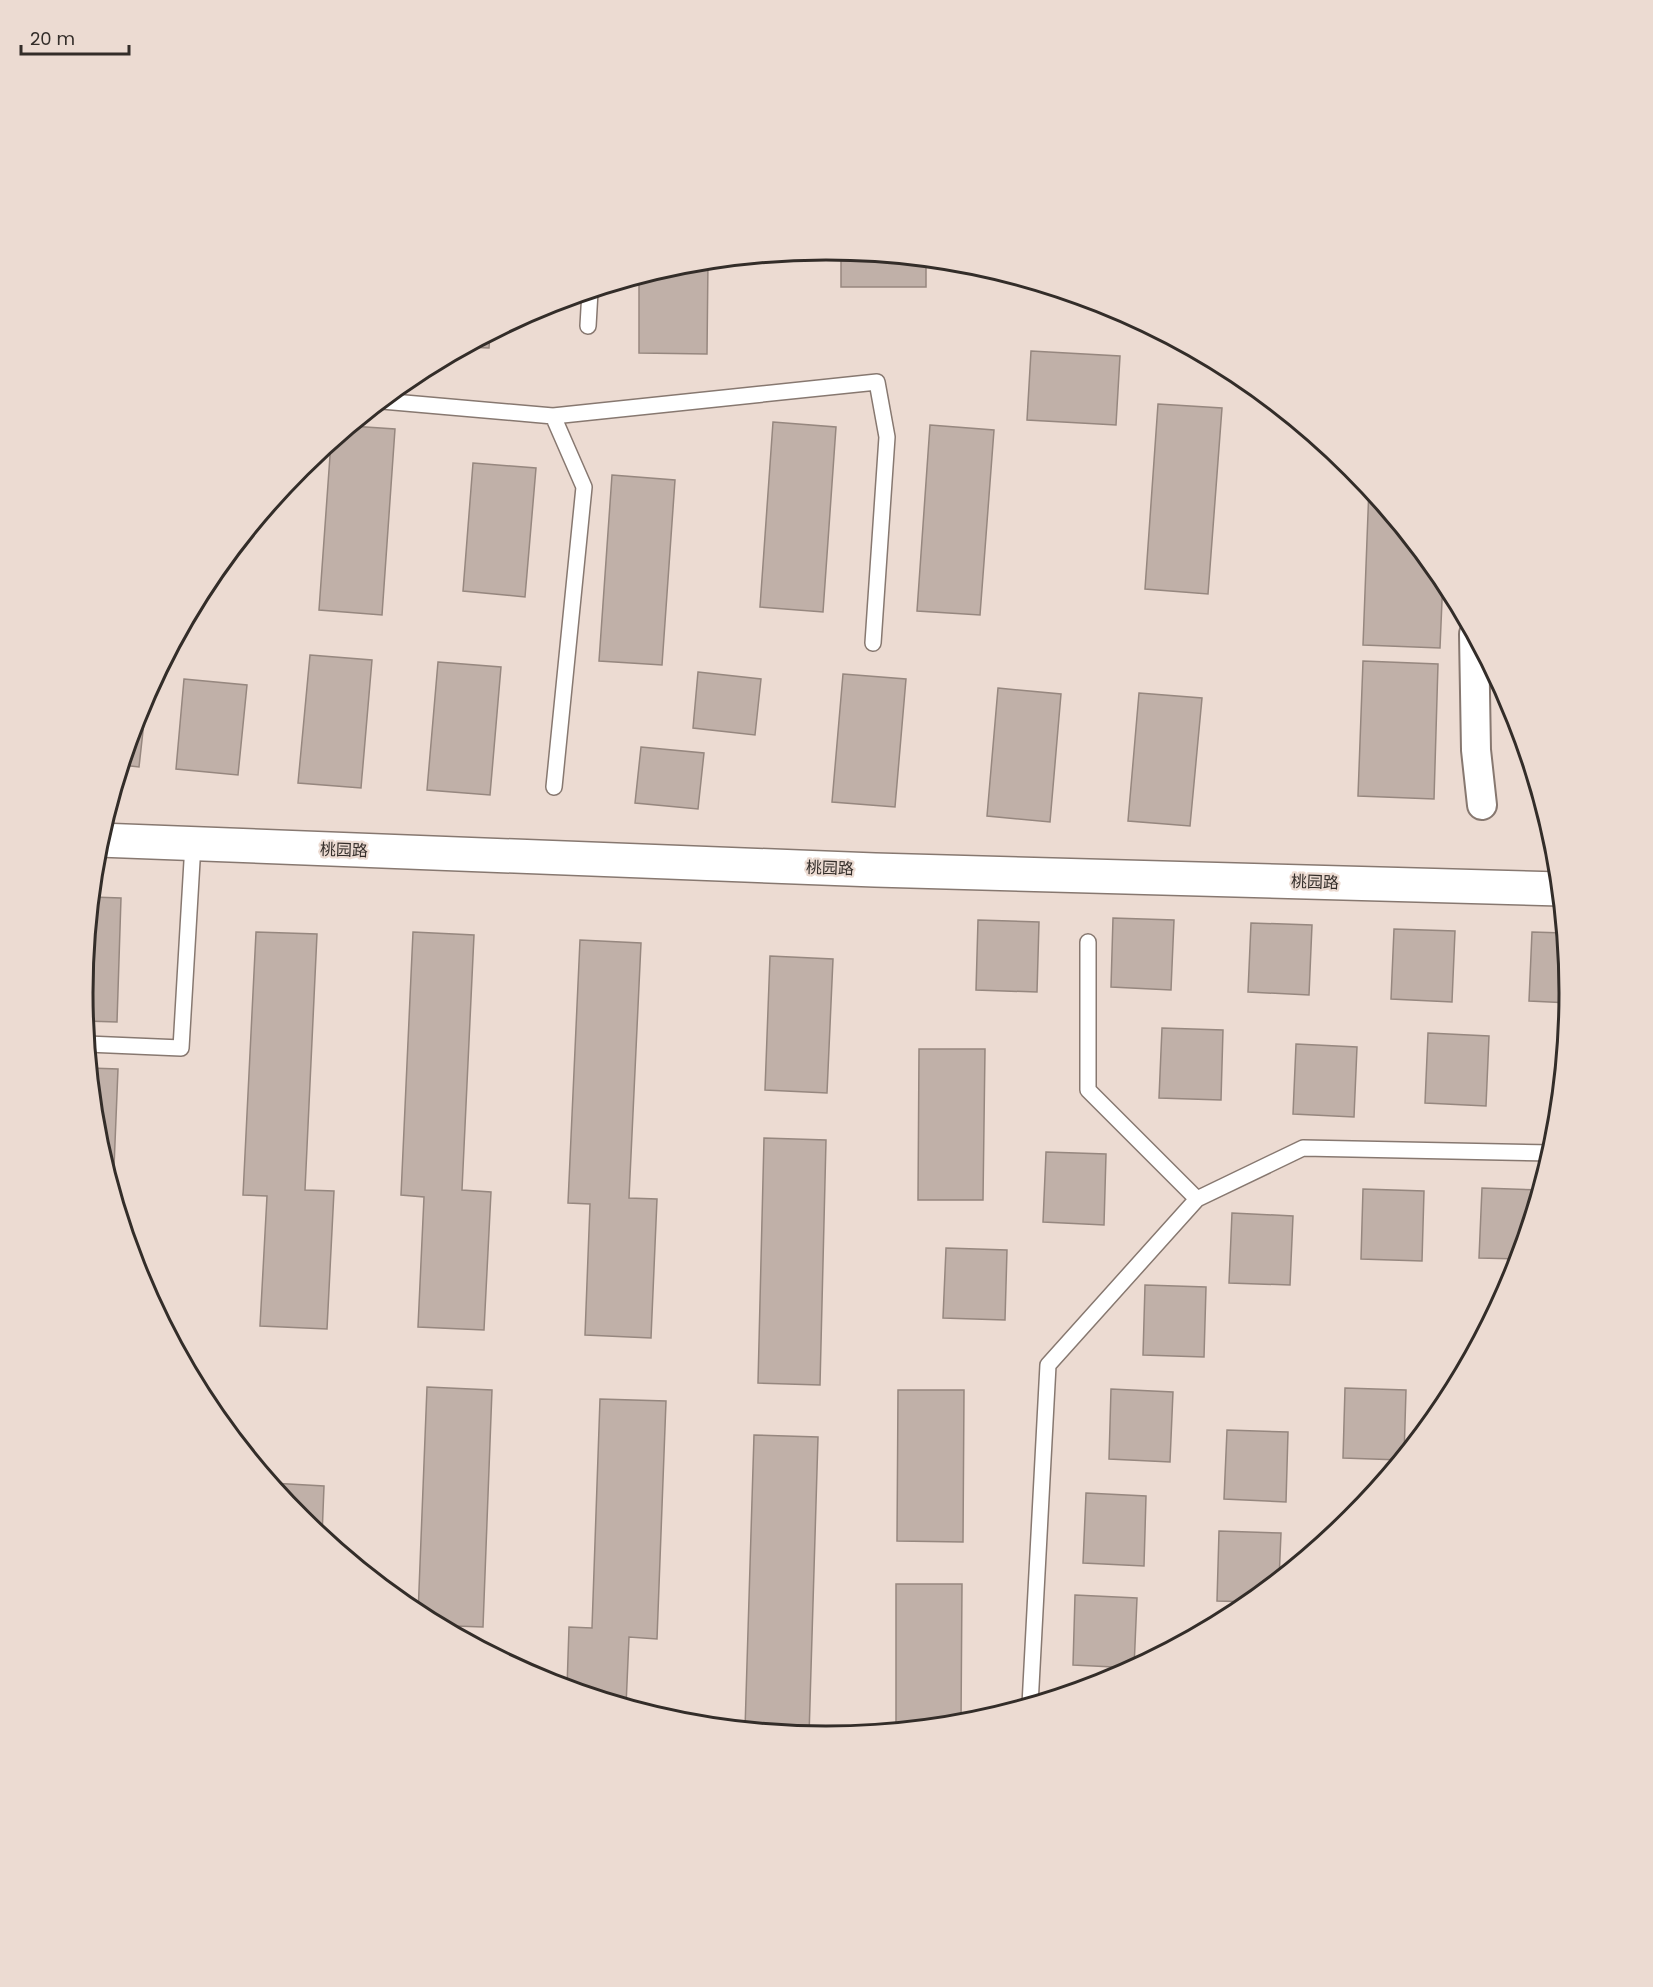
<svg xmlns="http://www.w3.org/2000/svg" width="1653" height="1987" font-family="Poppins,'Noto Sans SC',sans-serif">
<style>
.building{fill:#c0b0a8;stroke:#96877f;stroke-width:1.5}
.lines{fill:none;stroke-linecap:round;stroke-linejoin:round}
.service-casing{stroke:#877870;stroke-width:18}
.minor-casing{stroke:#877870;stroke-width:32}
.tertiary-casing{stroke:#877870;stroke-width:36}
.service{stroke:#fff;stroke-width:15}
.minor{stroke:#fff;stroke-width:28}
.tertiary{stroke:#fff;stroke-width:33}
.labels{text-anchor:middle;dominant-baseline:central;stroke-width:4.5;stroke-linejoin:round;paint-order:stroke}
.street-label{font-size:16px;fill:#332d29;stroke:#ecdbd2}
.rim{fill:none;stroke:#332d29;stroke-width:3}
</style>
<rect width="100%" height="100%" fill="#ecdbd2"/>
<path class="building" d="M841 251 926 259V287H841Z
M708 261 707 354 639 353V277L682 264Z
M490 334 489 348 464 347Z
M1031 351 1120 356 1116 425 1027 420Z
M1158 404 1222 408 1208 594 1145 589Z
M773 422 836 427 823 612 760 607Z
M930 425 994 430 980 615 917 611Z
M351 426 395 429 382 615 319 610 331 442Z
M473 463 536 468 525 597 463 591Z
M612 475 675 480 662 665 599 661Z
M1369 487 1443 577 1440 648 1363 645Z
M216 570 215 588 204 587 208 580Z
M310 655 372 660 361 788 298 783Z
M1363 661 1438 664 1434 799 1358 796Z
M438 662 501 667 490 795 427 790Z
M698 672 761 679 755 735 693 728Z
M843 674 906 679 895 807 832 802Z
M184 679 247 685 238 775 176 769Z
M998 688 1061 694 1050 822 987 816Z
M1139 693 1202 698 1190 826 1128 821Z
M147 695 139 767 122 765 139 708Z
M641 747 704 753 698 809 635 803Z
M92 897 121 898 117 1022 85 1021 82 994Z
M1113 918 1174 920 1171 990 1111 987Z
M978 920 1039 922 1037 992 976 990Z
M1251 923 1312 925 1309 995 1248 992Z
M1394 929 1455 931 1452 1002 1391 999Z
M256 932 317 934 305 1190 334 1191 327 1329 260 1326 267 1196 243 1195Z
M413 932 474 935 462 1190 491 1192 484 1330 418 1327 424 1197 401 1195Z
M1532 932 1564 933 1570 994V1003L1529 1001Z
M580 940 641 943 629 1198 657 1199 651 1338 585 1335 590 1204 568 1203Z
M770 956 833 959 827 1093 765 1090Z
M1162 1028 1223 1030 1221 1100 1159 1098Z
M1428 1033 1489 1036 1486 1106 1425 1103Z
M1296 1044 1357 1047 1354 1117 1293 1114Z
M919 1049H985L983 1200H918Z
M90 1068 118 1069 113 1192 97 1138Z
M764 1138 826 1140 820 1385 758 1383Z
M1046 1152 1106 1154 1104 1225 1043 1222Z
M1482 1188 1541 1190 1520 1259 1479 1258Z
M1363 1189 1424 1191 1422 1261 1361 1259Z
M1232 1213 1293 1216 1290 1285 1229 1283Z
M946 1248 1007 1250 1005 1320 943 1318Z
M1145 1285 1206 1287 1204 1357 1143 1355Z
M427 1387 492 1390 483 1627 455 1626V1634L418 1615Z
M1345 1388 1406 1390 1404 1457 1401 1460 1343 1458Z
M1111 1389 1173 1392 1170 1462 1109 1459Z
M898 1390H964L963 1542 897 1541Z
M600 1399 666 1401 657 1639 629 1637 626 1706 567 1688 569 1627 592 1628Z
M1227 1430 1288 1432 1286 1502 1224 1499Z
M754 1435 818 1437 809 1736 745 1729Z
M271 1483 324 1486 322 1537 300 1519Z
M1086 1493 1146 1496 1144 1566 1083 1563Z
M1219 1531 1281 1533 1279 1580 1252 1602 1217 1601Z
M896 1584H962L961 1724 896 1731Z
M1075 1595 1137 1598 1134 1668 1073 1665Z"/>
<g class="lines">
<defs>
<path id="service" d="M588 326 590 291
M382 401 553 416 584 487 554 787
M553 416 877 382 887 437 873 643
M1088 942V1090L1197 1199
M87 1044 181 1048 193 844
M1030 1705 1048 1365 1197 1199 1303 1148 1552 1153"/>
<path id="minor" d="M1474 634 1476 750 1482 805"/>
<path id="tertiary" d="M99 840 875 870 1560 889"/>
</defs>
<use href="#service" class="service-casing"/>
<use href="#minor" class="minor-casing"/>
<use href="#tertiary" class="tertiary-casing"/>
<use href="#service" class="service"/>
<use href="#minor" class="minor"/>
<use href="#tertiary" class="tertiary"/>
</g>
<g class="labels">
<g class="street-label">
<text transform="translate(344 850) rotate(2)">桃园路</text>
<text transform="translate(830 868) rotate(2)">桃园路</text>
<text transform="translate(1315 882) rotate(2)">桃园路</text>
</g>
</g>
<path d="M0 0H1653V1987H0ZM93 993a733 733 0 1 1 1466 0a733 733 0 1 1-1466 0Z" fill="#ecdbd2" fill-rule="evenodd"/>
<path class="rim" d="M93 993a733 733 0 1 1 1466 0a733 733 0 1 1-1466 0Z"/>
<path d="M21 45v9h108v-9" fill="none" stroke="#332d29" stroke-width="3"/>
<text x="30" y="45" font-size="18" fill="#332d29" stroke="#ecdbd2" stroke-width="4.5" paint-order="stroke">20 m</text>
</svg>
